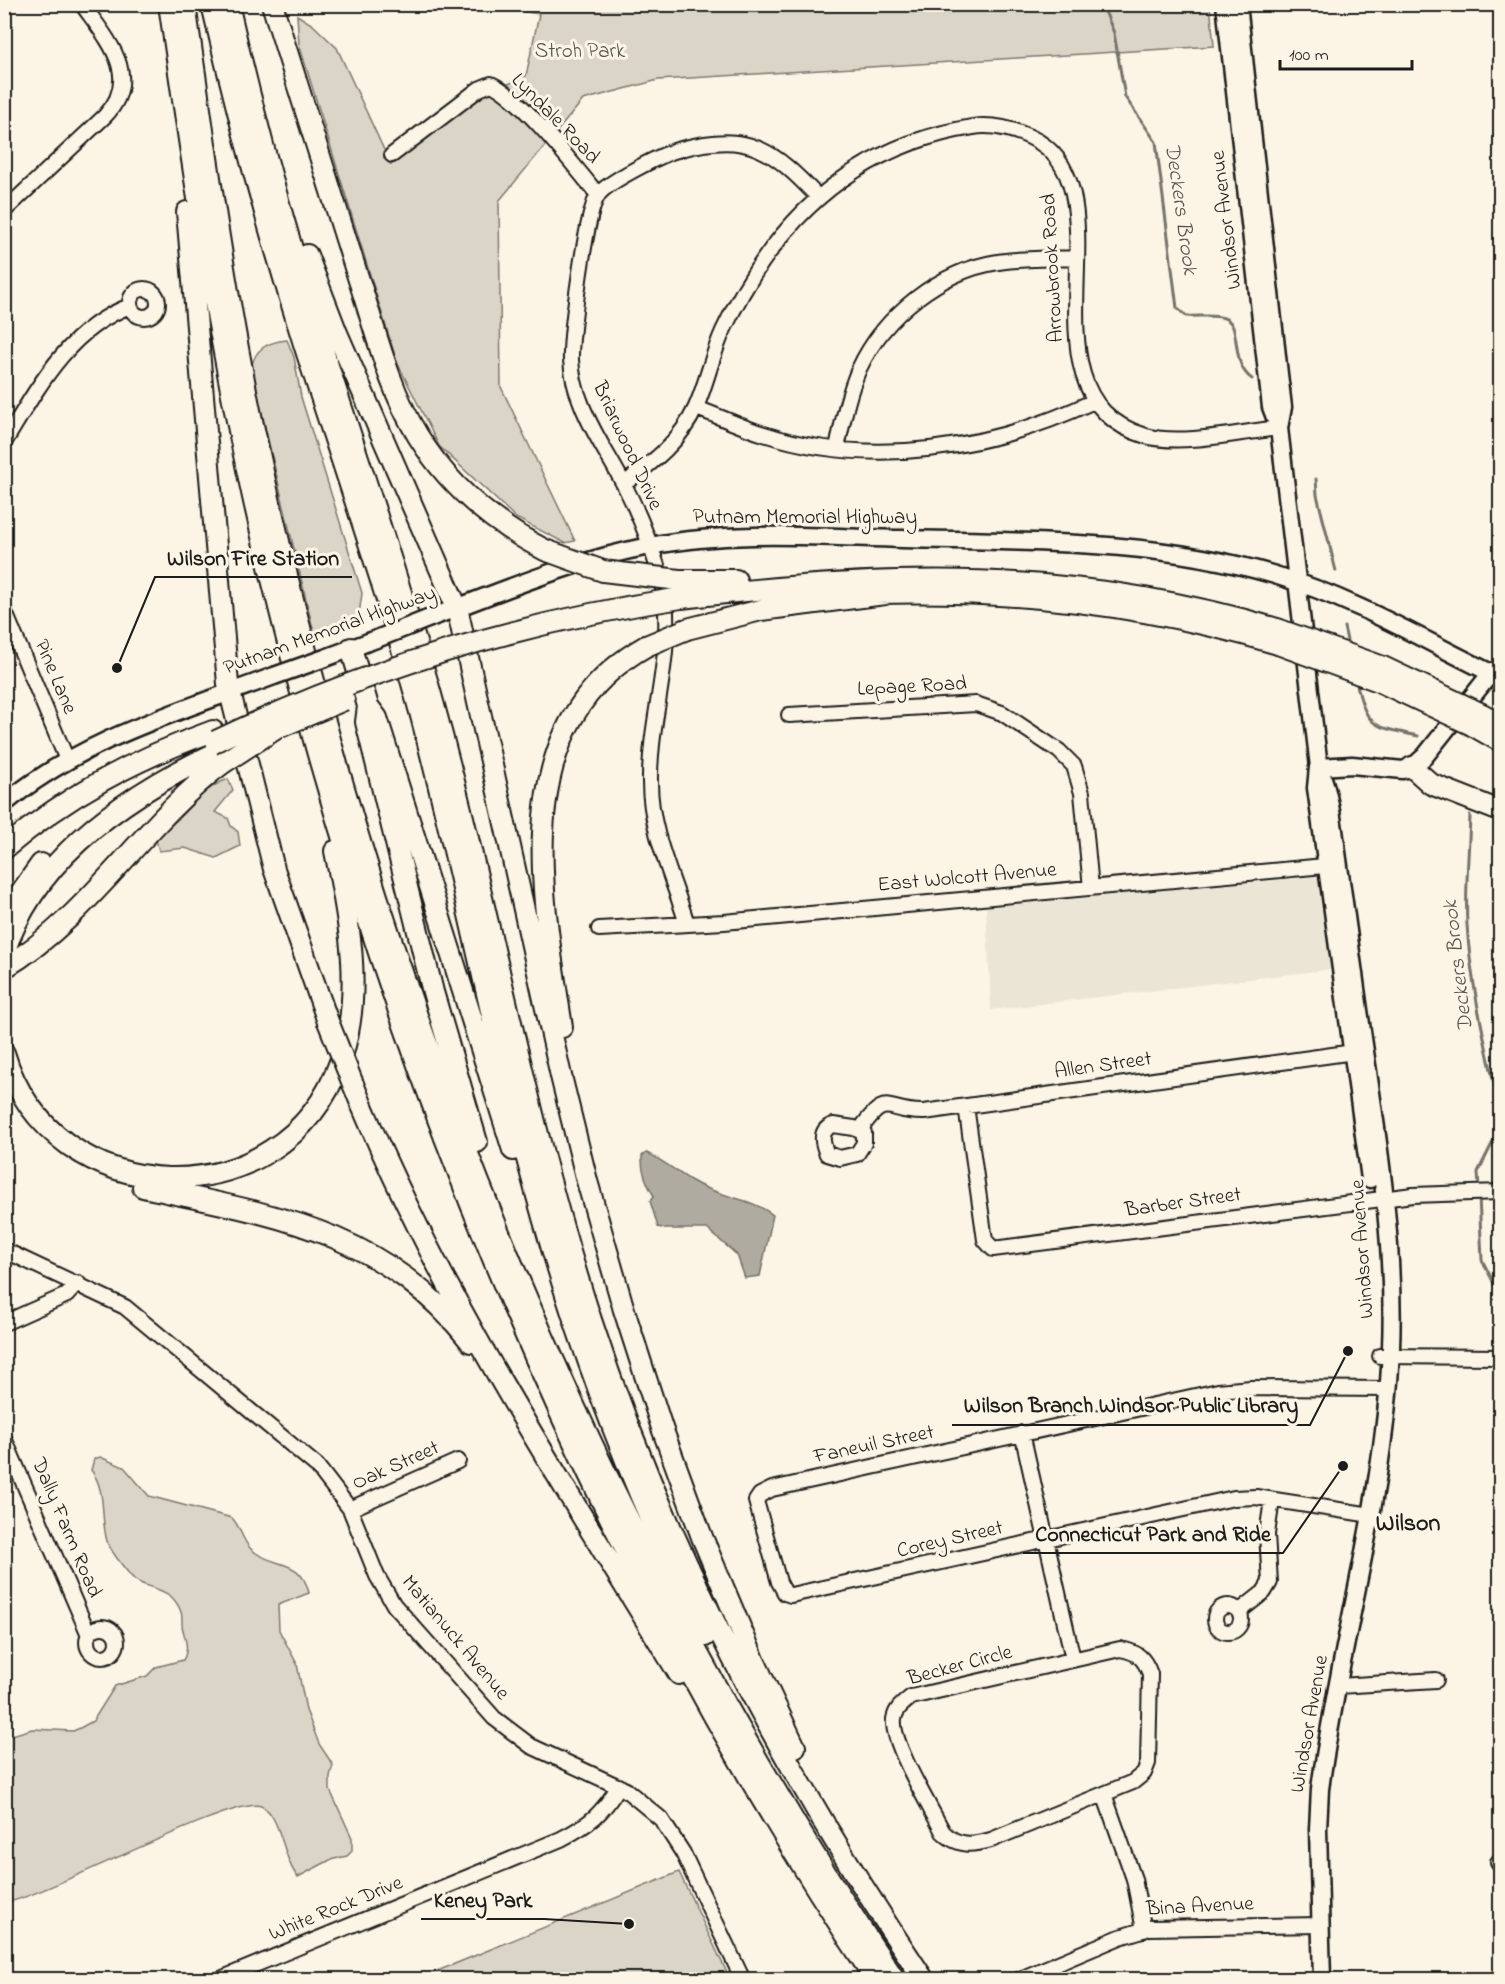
<svg xmlns="http://www.w3.org/2000/svg" width="1505" height="1984" font-family="'Indie Flower',sans-serif">
<style>
.built{fill:#ebe5d6}
.green{fill:#dbd5c8;stroke:#7c7872;stroke-width:1.5}
.water{fill:#b0aba1;stroke:#75726c;stroke-width:1.5}
.lines{fill:none;stroke-linecap:round;stroke-linejoin:round}
.stream{stroke:#75726c;stroke-width:3}
.minor-casing{stroke:#1c1c1c;stroke-width:18}
.major-casing{stroke:#1c1c1c;stroke-width:21}
.highway-casing{stroke:#1c1c1c;stroke-width:24}
.minor{stroke:#fcf5e5;stroke-width:14}
.major{stroke:#fcf5e5;stroke-width:16}
.highway{stroke:#fcf5e5;stroke-width:20}
.major-bridge-casing{stroke:#1c1c1c;stroke-width:21;stroke-linecap:butt}
.highway-bridge-casing{stroke:#1c1c1c;stroke-width:24;stroke-linecap:butt}
.major-bridge{stroke:#fcf5e5;stroke-width:16}
.highway-bridge{stroke:#fcf5e5;stroke-width:20}
.labels{text-anchor:middle;dominant-baseline:central;stroke-width:6;stroke-linejoin:round;paint-order:stroke}
.park-label{font-size:21px;fill:#555450;stroke:#fcf5e5}
.street-label{font-size:21px;fill:#1c1c1c;stroke:#fcf5e5}
.water-label{font-size:22px;font-style:italic;fill:#575551;stroke:#fcf5e5}
.quarter-label{font-size:24px;font-weight:bold;fill:#1c1c1c;stroke:#fcf5e5}
.leader{fill:none;stroke:#1c1c1c;stroke-width:2}
.callout-dot{fill:#1c1c1c;stroke:#fcf5e5;stroke-width:2}
.callout-label{font-size:22px;text-anchor:middle;font-weight:bold;fill:#1c1c1c;stroke:#fcf5e5;stroke-width:6;stroke-linejoin:round;paint-order:stroke}
</style>
<rect width="100%" height="100%" fill="#fcf5e5"/>
<filter id="ink" filterUnits="userSpaceOnUse"><feTurbulence type="fractalNoise" baseFrequency=".0167" numOctaves="2"/><feDisplacementMap in="SourceGraphic" scale="12" xChannelSelector="R" yChannelSelector="G"/><feConvolveMatrix kernelMatrix="1 2 1 2 8 2 1 2 1" color-interpolation-filters="sRGB"/></filter>
<g filter="url(#ink)">
<path class="built" d="M1320 876 1333 969 991 1010 986 907Z"/>
<path class="green" d="M484 5H1210L1214 46 658 80 583 100 499 201 501 387 575 541 565 543 516 518 439 446 397 362 299 44 297 15 313 25 337 48 391 165 482 96 526 76 539 14Z
M287 340 294 357 301 397 362 593 358 622 315 637 251 368C255 348 268 342 287 340Z
M228 779 233 790 215 812 228 818 231 826 238 832 240 846 216 858 185 848 159 851 156 840C163 832 169 827 177 820 195 802 203 789 228 779Z
M100 1457 124 1467 149 1496 232 1518C241 1527 242 1541 252 1550 274 1569 301 1557 309 1593L278 1605 279 1630 297 1664 306 1710 319 1744 333 1765 330 1776V1790L352 1838V1851L347 1856 330 1860 298 1877C283 1861 281 1814 261 1806 236 1795 50 1894 5 1903V1737L32 1729 73 1731 80 1728 93 1721 115 1686 147 1676 156 1667 183 1660C189 1650 186 1641 183 1630 181 1624 183 1617 181 1612 171 1583 143 1592 130 1575 123 1566 110 1551 107 1541 100 1517 107 1491 91 1470L94 1459Z
M679 1872 730 1979H418Z"/>
<path class="water" d="M646 1153C652 1153 683 1176 692 1181 717 1197 750 1197 773 1215L760 1276 745 1278 737 1255 707 1229H666L658 1227 650 1201 654 1196C646 1183 641 1171 642 1156Z"/>
<g class="lines">
<path class="stream" d="M1102 4 1114 33 1125 97 1156 142 1177 308 1186 316C1198 317 1213 314 1224 318 1243 324 1229 363 1252 379
M1316 479 1317 495 1336 571
M1344 627 1348 645
M1356 681C1367 729 1373 726 1418 736
M1470 815C1469 852 1465 888 1467 925 1471 988 1487 1050 1500 1111
M1479 1189 1478 1172 1500 1128
M1479 1196 1482 1260 1500 1295"/>
<defs>
<path id="minor" d="M392 155 479 89 491 84C520 96 576 168 598 195
M4 211 105 116C143 76 106 38 82 4
M130 303a14 14 0 1 1 28 0a14 14 0 1 1-28 0Z
M696 408C719 416 741 427 764 434 872 469 994 449 1094 401
M4 443C37 389 68 329 130 306
M837 448C843 421 848 394 859 369 884 315 940 271 998 262 1024 258 1050 259 1076 258
M624 484C653 462 681 441 696 407 707 382 712 355 723 331 773 223 852 146 973 127 992 124 1012 129 1030 137 1137 186 1008 396 1146 436 1181 446 1242 432 1279 428
M4 610 67 760
M789 715 976 704 1002 713 1059 751 1074 766 1082 793 1091 888
M687 924C673 877 650 832 650 782 649 722 672 661 665 600 661 568 638 510 622 481 608 454 590 429 580 400 575 388 572 374 571 360 570 337 586 211 598 195 607 182 664 153 681 149 750 131 773 150 819 198
M599 929 724 922 1335 865
M966 1106 985 1240 993 1249 1413 1195 1500 1192
M833 1125 854 1128 864 1133V1143L857 1154 840 1158 827 1154C822 1143 819 1130 833 1125Z
M860 1130C888 1090 885 1113 924 1112L1361 1051
M4 1250 125 1307 317 1466 350 1509 377 1576 394 1605 494 1718 531 1746 626 1790 661 1819 683 1853 743 1980
M4 1323 67 1295 78 1283
M1380 1356 1500 1357
M1022 1433 1073 1659
M4 1438 89 1635
M350 1509 458 1461
M1371 1515 1256 1497 1234 1498 791 1595 785 1593 779 1582 756 1501 760 1495 772 1489 1218 1391 1251 1388 1388 1389
M1215 1619a13 13 0 1 1 26 0a13 13 0 1 1-26 0Z
M1240 1611 1264 1592 1270 1582 1267 1534 1272 1500
M87 1642a15 15 0 1 1 30 0a15 15 0 1 1-30 0Z
M1120 1649C1137 1652 1144 1657 1150 1674L1148 1763 1144 1773 1133 1782 991 1840C972 1845 958 1847 943 1832 931 1808 891 1743 894 1719 896 1708 903 1704 911 1697Z
M1339 1686 1436 1680
M1104 1794 1134 1879 1144 1930
M1498 1862 1500 1864
M218 1980 561 1839C590 1824 602 1814 619 1786
M1018 1980 1120 1937 1149 1928 1320 1925"/>
<path id="major" d="M1225 4 1271 407 1279 428
M1238 4 1279 374 1283 407 1279 428 1319 767C1330 794 1333 823 1337 852 1343 895 1349 938 1355 981 1371 1102 1396 1226 1391 1348 1385 1498 1340 1641 1320 1789L1318 1829 1322 1980
M430 618C502 591 574 560 650 546 733 530 819 537 903 539 1028 542 1154 539 1275 575 1352 598 1420 638 1491 673L1425 756 1414 766 1403 770 1352 765 1319 767
M325 658 379 638
M1318 767 1316 788 1370 1179
M4 804C82 739 181 711 274 676"/>
<path id="highway" d="M169 4C193 170 217 334 253 497 368 1015 580 1539 876 1980
M185 4C205 145 224 286 253 425 368 975 581 1512 895 1980
M212 4C238 119 269 232 304 344 343 466 386 588 420 712 465 881 496 1053 544 1221 584 1364 639 1503 705 1636
M228 4C254 118 285 230 320 341 358 459 398 576 431 695 489 902 524 1115 591 1320 667 1554 786 1776 924 1980
M272 4C300 94 329 184 357 274 375 328 388 387 418 436 449 486 494 524 545 550
M187 212 228 684 274 869 327 1019
M307 255 337 333 457 608 561 1076 587 1181 624 1310 662 1428 702 1537 754 1660 795 1747
M679 580H736
M874 593C1011 589 1146 604 1278 644
M681 598C892 573 1070 568 1277 629
M687 629 761 610 885 594
M351 648 368 706 377 718 513 1150
M1491 673 1500 678
M368 706 366 722 433 992 477 1142
M1482 714 1500 724
M1472 725 1500 741
M1412 767 1431 784 1500 811
M4 849C67 795 135 759 213 731
M4 916 41 864
M4 953C36 855 131 792 220 751
M4 968C91 916 143 823 223 763
M562 1027C542 895 506 725 646 646
M4 1053C52 1215 284 1221 340 1062 364 995 349 919 335 851
M353 1084C437 1292 562 1483 679 1674
M143 1187C275 1215 382 1230 471 1342"/>
</defs>
<use href="#minor" class="minor-casing"/>
<use href="#major" class="major-casing"/>
<use href="#highway" class="highway-casing"/>
<use href="#minor" class="minor"/>
<use href="#major" class="major"/>
<use href="#highway" class="highway"/>
<defs>
<path id="major-bridge" d="M379 638 430 618
M274 676 325 658"/>
<path id="highway-bridge" d="M545 550 603 571 679 580
M1277 629 1383 667 1482 714
M1278 644 1376 680 1472 725
M646 646 687 629
M280 727 344 700
M216 741C364 670 519 622 681 598
M223 763 277 728
M327 1019 353 1084"/>
</defs>
<use href="#major-bridge" class="major-bridge-casing"/>
<use href="#highway-bridge" class="highway-bridge-casing"/>
<use href="#major-bridge" class="major-bridge"/>
<use href="#highway-bridge" class="highway-bridge"/>
</g>
</g>
<g class="labels">
<g class="park-label">
<text x="580" y="52">Stroh Park</text>
</g>
<g class="street-label">
<text transform="translate(555 119) rotate(46)">Lyndale Road</text>
<text transform="translate(1227 220) rotate(-97)">Windsor Avenue</text>
<text transform="translate(1053 268) rotate(-93)">Arrowbrook Road</text>
<text transform="translate(627 446) rotate(65)">Briarwood Drive</text>
<text x="805" y="518">Putnam Memorial Highway</text>
<text transform="translate(330 631) rotate(-20)">Putnam Memorial Highway</text>
<text transform="translate(55 677) rotate(67)">Pine Lane</text>
<text transform="translate(912 687) rotate(-3)">Lepage Road</text>
<text transform="translate(967 878) rotate(-5)">East Wolcott Avenue</text>
<text transform="translate(1103 1066) rotate(-8)">Allen Street</text>
<text transform="translate(1183 1203) rotate(-8)">Barber Street</text>
<text transform="translate(1363 1249) rotate(-94)">Windsor Avenue</text>
<text transform="translate(874 1445) rotate(-12)">Faneuil Street</text>
<text transform="translate(396 1466) rotate(-24)">Oak Street</text>
<text transform="translate(66 1528) rotate(67)">Dally Farm Road</text>
<text transform="translate(950 1540) rotate(-13)">Corey Street</text>
<text transform="translate(455 1638) rotate(50)">Matianuck Avenue</text>
<text transform="translate(960 1666) rotate(-15)">Becker Circle</text>
<text transform="translate(1310 1724) rotate(-80)">Windsor Avenue</text>
<text transform="translate(1200 1907) rotate(-3)">Bina Avenue</text>
<text transform="translate(336 1909) rotate(-22)">White Rock Drive</text>
</g>
<g class="water-label">
<text transform="translate(1180 209) rotate(82)">Deckers Brook</text>
<text transform="translate(1459 966) rotate(-97)">Deckers Brook</text>
</g>
<g class="quarter-label">
<text x="1408" y="1524">Wilson</text>
</g>
</g>
<path class="leader" d="M117 668L155 577H352M1348 1351L1310 1425H952M1343 1466L1283 1553H1023M629 1924L544 1919H421"/>
<g class="callout-dot">
<circle cx="117" cy="668" r="6"/>
<circle cx="1348" cy="1351" r="6"/>
<circle cx="1343" cy="1466" r="6"/>
<circle cx="629" cy="1924" r="6"/>
</g>
<g class="callout-label">
<text x="253" y="565">Wilson Fire Station</text>
<text x="1131" y="1412">Wilson Branch Windsor Public Library</text>
<text x="1153" y="1541">Connecticut Park and Ride</text>
<text x="483" y="1907">Keney Park</text>
</g>
<rect width="1505" height="1984" fill="none" stroke="#fcf5e5" stroke-width="24"/>
<rect x="12" y="12" width="1481" height="1960" fill="none" stroke="#1c1c1c" stroke-width="2" filter="url(#ink)"/>
<path d="M1280 60v9h132v-9" fill="none" stroke="#1c1c1c" stroke-width="3"/>
<text x="1289" y="60" font-size="18" fill="#1c1c1c" stroke="#fcf5e5" stroke-width="4.5" paint-order="stroke">100 m</text>
</svg>
